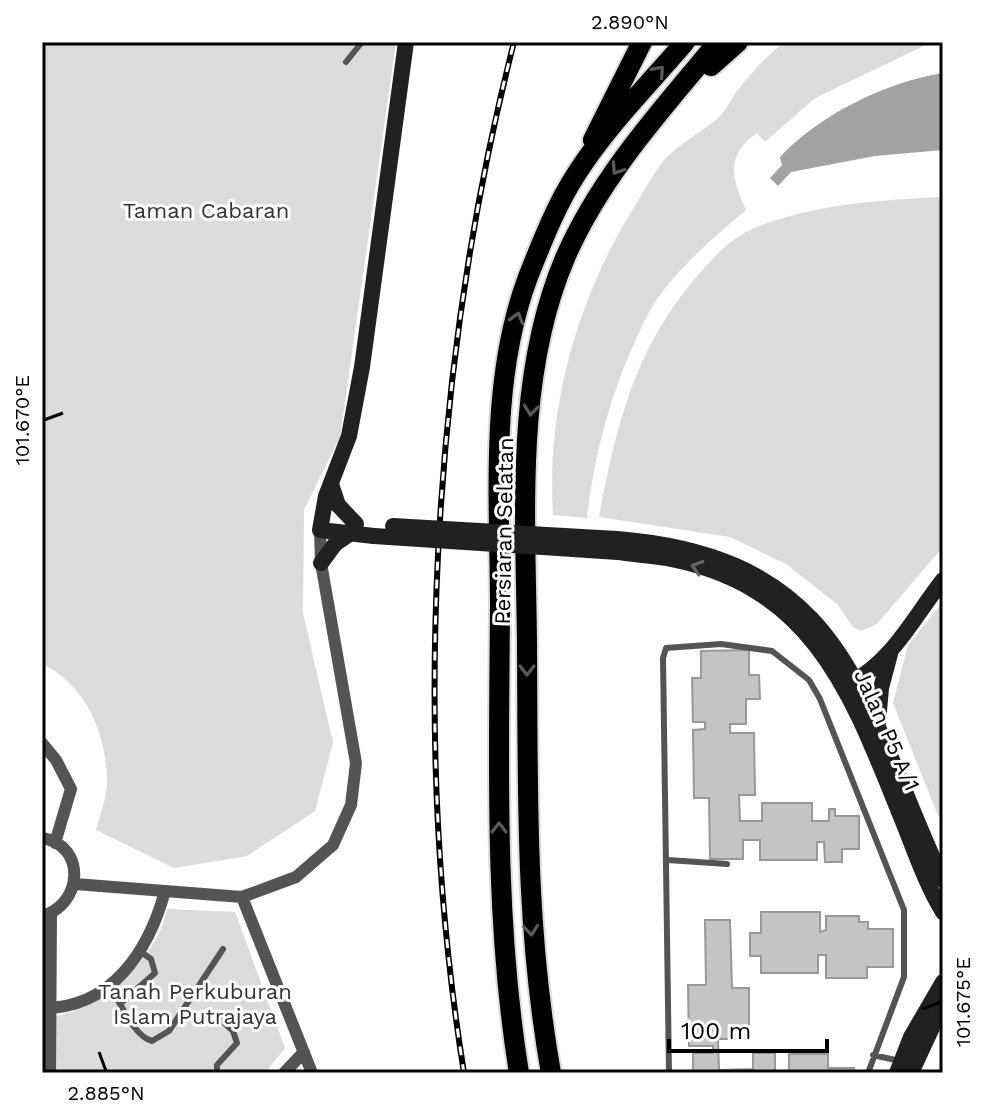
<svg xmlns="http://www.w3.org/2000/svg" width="985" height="1115" font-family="'Work Sans',sans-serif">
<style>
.green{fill:#dbdbdb}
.water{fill:#a2a2a2}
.building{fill:#c4c4c4;stroke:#989898;stroke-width:2}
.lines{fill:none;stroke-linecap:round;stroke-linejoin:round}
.primary-casing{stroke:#dbdbdb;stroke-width:24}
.lane{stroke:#545454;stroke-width:6}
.street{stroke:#545454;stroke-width:12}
.secondary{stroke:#212121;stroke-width:16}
.primary{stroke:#000;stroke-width:20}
.rail-casing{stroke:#000;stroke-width:6}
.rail{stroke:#fff;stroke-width:3;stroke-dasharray:9;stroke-linecap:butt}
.secondary-bridge{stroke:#212121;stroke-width:16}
.oneway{stroke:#595959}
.oneway2{stroke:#646464}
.ticks{fill:none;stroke:#000;stroke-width:3}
.labels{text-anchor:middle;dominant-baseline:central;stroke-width:6;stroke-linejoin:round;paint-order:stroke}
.park-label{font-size:22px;fill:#323232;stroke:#fff}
.street-label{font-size:22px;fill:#000;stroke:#fff}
.neatline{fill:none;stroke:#000;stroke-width:3}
.ticks-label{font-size:20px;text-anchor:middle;fill:#000}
</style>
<rect width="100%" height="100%" fill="#fff"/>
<path class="green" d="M42 42H396L340 437 304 510 303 613 333 743 315 811 247 856 174 868 96 830C100 815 107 797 107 782 107 735 86 684 42 664Z
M786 42H932L815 98 765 142 757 133C726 154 731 179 746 210 711 240 667 276 646 318 614 382 595 447 587 518L553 515C546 405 579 293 638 201 646 188 654 172 664 160 680 143 700 133 717 119 724 113 730 102 735 94 750 74 765 56 786 42Z
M943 197V547L877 624 861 631 853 627 837 604 786 564 730 537 599 517C616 427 633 354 692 282 711 260 729 238 757 227 816 204 880 200 943 197Z
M943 602V828L893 703 908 645Z
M167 909 235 912 285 1048 265 1073H42V1017C93 1018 158 960 167 909Z"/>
<path class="water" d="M943 73V150L875 156 791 172 778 186 770 178 782 165 780 157C819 115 886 82 943 73Z"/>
<path class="building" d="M749 650V675H759L760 699H746V724H730V733H754L755 795H739L740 821H762V803H812V821H829V809H835V816H859V849H842V862H825L824 842H817V860H760V840H743V859H710L709 798H694L693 730 705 729V722H693L692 678H701V651Z
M761 912H820V932L826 930V916H859V922H868V929H893V967H867V978H826V955H818V973H761V956H750V933H761Z
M705 920H730L732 988H749V1039H718L719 1070 753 1069V1053H775V1072L789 1071V1054H828V1068H854V1073H693V1053H713V1046H689L688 985H706Z"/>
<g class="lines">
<defs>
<path id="primary" d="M711 66 738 42
M593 140 642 42
M519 1073C494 919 499 763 500 607 500 499 489 381 528 277 542 242 556 205 577 173 607 126 649 84 685 42
M551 1073C525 927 528 793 527 646 526 519 514 378 565 258 600 177 662 109 718 42"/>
</defs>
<use href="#primary" class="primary-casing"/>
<path class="lane" d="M346 62 362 42
M668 860 727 864
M109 985C120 1001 133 1036 152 1041L169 1031 223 949
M121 1003 155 973 151 959 141 952
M873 1055 900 1061
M217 1073V1065L237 1043 233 1031 221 1020
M669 1073 663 658 666 648 721 644 772 651 809 680 820 699 904 910V977L868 1073"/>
<path class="street" d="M42 743 56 760 71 789 55 843
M42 838C87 845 83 905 42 916
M75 884 242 897 296 877 333 845 351 805 356 763 321 563 320 530
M242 897 312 1073
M42 1008C112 1009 149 950 165 891
M50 1073 51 914
M284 1073 304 1052"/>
<path class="secondary" d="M331 484 338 505 356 524
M374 536 320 530 326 496 349 436 362 367 406 42
M617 539C851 558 860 703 943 880
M618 552C634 555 650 555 666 558 812 585 850 690 899 812 913 845 924 881 943 912
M321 563 335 544 351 533
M849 684C893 661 913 618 943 580
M878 722 881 688 890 654
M897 1073 911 1037 943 982
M911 1073 943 1004"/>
<use href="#primary" class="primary"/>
<defs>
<path id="rail" d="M464 1073C411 742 431 366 514 42"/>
</defs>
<use href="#rail" class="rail-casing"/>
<use href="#rail" class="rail"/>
<path class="secondary-bridge" d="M393 526 617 539
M374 536 618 552"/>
</g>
<defs><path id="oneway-chevron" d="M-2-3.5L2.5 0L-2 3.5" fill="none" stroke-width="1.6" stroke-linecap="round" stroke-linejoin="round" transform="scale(2)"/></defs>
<g class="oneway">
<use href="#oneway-chevron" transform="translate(659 71) rotate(-49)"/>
<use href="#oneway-chevron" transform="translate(617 169) rotate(124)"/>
<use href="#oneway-chevron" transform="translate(517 318) rotate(-74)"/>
<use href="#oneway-chevron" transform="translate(531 410) rotate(96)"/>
<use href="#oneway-chevron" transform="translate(527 670) rotate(90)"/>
<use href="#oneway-chevron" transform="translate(499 828) rotate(-90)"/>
<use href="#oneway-chevron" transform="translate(531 930) rotate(85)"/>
</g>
<use class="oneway2" href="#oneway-chevron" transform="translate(697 567) rotate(-163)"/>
<path class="ticks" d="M630 44 638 63M44 420 63 413M922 1009 941 1002M99 1052 106 1071"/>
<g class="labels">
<g class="park-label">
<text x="206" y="210">Taman Cabaran</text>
<text x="195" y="991">Tanah Perkuburan<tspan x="195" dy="25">Islam Putrajaya</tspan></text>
</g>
<g class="street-label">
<text transform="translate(504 531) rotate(-89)">Persiaran Selatan</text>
<text transform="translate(887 730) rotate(66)">Jalan P5 A/1</text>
</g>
</g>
<rect width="985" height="1115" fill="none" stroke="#ffffff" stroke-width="88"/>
<path d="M669 1039v12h158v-12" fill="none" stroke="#000000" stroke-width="4"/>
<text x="681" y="1039" font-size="24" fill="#000000" stroke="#ffffff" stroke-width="6" paint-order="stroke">100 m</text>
<rect x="44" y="44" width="897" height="1027" class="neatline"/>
<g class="ticks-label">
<text x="630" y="29">2.890°N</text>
<text transform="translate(22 420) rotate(-90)" y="7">101.670°E</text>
<text transform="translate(963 1002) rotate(-90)" y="7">101.675°E</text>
<text x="106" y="1100">2.885°N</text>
</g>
</svg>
